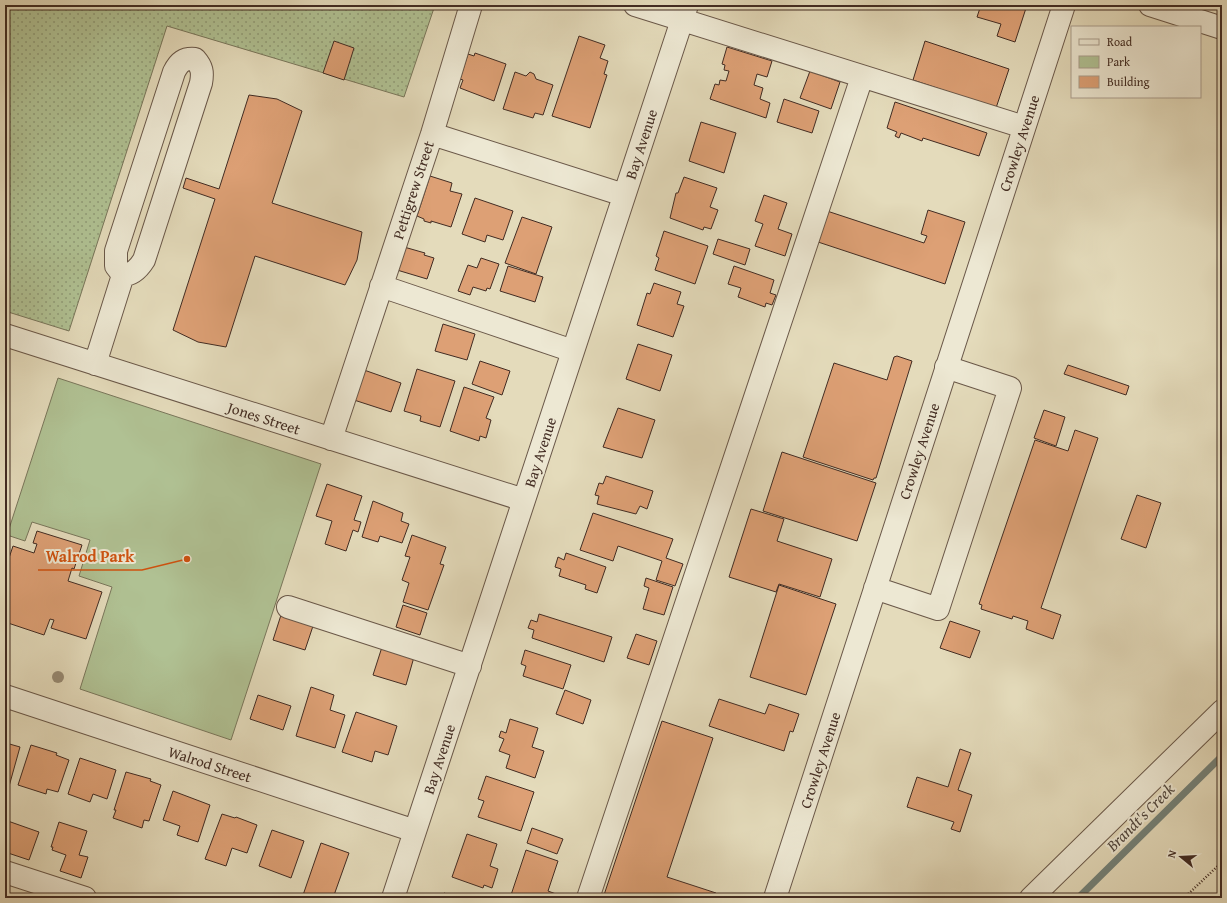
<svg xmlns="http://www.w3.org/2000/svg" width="1227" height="903" font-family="'Gentium Book Plus',serif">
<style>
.grass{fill:url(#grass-dots);stroke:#79765b}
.park{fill:#b0c193;stroke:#79765b}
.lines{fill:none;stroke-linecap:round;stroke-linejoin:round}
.stream{stroke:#748279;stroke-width:7}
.building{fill:#dda075;stroke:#422c23}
.minor-casing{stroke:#6a5849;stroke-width:24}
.path{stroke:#422c23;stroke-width:2.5;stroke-dasharray:1 2;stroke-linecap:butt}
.minor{stroke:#ede8d3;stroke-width:22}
.tree{fill:#978b74}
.labels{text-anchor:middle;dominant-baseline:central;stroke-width:4;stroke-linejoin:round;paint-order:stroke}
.street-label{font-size:15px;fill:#422c23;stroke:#ede8d3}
.water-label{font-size:16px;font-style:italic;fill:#534940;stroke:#ede8d3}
.leader{fill:none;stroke:#cf520f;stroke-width:1.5}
.callout-dot{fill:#cf520f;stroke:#ede8d3;stroke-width:1.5}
.callout-label{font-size:16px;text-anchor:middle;font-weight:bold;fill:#cf520f;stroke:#ede8d3;stroke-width:4;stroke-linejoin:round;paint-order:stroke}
</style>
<defs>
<pattern id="grass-dots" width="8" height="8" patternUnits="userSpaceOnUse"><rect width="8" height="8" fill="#b0c193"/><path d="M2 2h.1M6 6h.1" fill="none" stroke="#919d78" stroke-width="1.8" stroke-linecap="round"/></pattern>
</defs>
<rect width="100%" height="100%" fill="#e4dbbb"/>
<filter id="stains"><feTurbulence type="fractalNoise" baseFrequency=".005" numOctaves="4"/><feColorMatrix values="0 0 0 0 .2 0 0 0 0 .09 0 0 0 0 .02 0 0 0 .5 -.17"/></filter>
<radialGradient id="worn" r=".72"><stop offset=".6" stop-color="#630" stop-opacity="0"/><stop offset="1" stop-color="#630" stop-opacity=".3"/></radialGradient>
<path class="grass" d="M5 5H435L404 97 167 26 69 331 5 311Z"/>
<path class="park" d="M58 378 321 464 231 740 80 689 112 587 79 576 90 540 32 522 25 541 7 535Z"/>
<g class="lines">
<path class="stream" d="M1078 898 1222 756"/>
</g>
<path class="building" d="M981 5H1027L1015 42 997 36 1001 24 977 17Z
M579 36 605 45 600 58 608 61 604 74 607 75 590 128 552 116Z
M334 41 354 48 344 80 323 73Z
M925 41 1009 69 996 108 913 80Z
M727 47 772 61 767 77 757 74 754 85 763 88 760 99 770 103 766 118 710 99 715 84 719 85 720 80 726 81 729 71 724 70 725 65 722 64Z
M475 53 506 64 494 101 460 88 463 80 460 79 468 54 474 56Z
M810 71 840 82 831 109 800 98Z
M515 72 526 76 530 72 534 74 536 79 553 85 543 115 535 113 533 118 503 109Z
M249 95 277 99 302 111 272 203 362 232 357 260 345 285 255 256 226 347 198 342 173 330 215 199 183 188 186 178 219 189Z
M784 99 819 111 812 133 777 122Z
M895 102 987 133 979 156 923 138 922 141 901 133 899 138 895 136 897 132 887 128Z
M701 122 736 133 724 173 689 161Z
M430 176 452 183 450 191 462 194 451 227 431 221V223L424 221V219L417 216Z
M684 177 717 188 710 207 718 210 711 229 704 227 703 230 670 218 676 193H678Z
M764 195 787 203 778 229 792 234 785 256 755 246 763 224 755 221Z
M475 198 513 211 503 240 487 235 485 242 462 234Z
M824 210 924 243 927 236 921 234 928 210 965 222 945 284 815 241Z
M522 217 552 227 536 274 505 263Z
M664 231 708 246 695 284 655 270 659 258 656 256Z
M718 239 750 249 745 265 713 254Z
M404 247 425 253 424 255 434 258 427 279 397 270Z
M481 258 499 264 490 289 487 288 486 291 473 287 470 295 458 291 468 265 477 268Z
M508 266 543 277 535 302 500 291Z
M734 266 774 280 770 293 776 295 772 305 766 303 765 307 738 297 741 288 728 284Z
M654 283 681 292 677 304 684 306 673 337 637 325 647 293 650 294Z
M443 324 475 334 467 360 435 351Z
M638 344 672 355 660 391 626 379Z
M897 356 912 361 876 478H874L873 480 803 457 834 363 887 380 894 357Z
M480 361 510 371 502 395 472 384Z
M1068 365 1129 386 1126 395 1064 374Z
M417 369 455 381 440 427 420 421 421 416 404 411Z
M364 370 401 383 391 412 354 400Z
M464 387 494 397 486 418 491 420 486 438 480 436 479 441 450 431Z
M618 408 655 420 642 458 603 447Z
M1044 410 1065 417 1056 446 1034 438Z
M1075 430 1098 438 1041 608 1061 615 1053 639 1026 629 1028 621 1013 616 1012 619 981 609 982 605 979 604 1035 440 1068 451Z
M782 452 876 483 857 541 763 511Z
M606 476 653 491 647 509 640 506 636 514 597 504 599 496 595 495 599 483 603 484Z
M327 484 362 496 354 520 361 522 358 532 353 530 346 551 325 544 332 521 316 516Z
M1137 495 1161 503 1146 548 1121 539Z
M373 501 403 513 401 521 409 524 402 543 380 536 378 542 362 537Z
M751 509 784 519 777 541 832 559 820 597 779 584 776 592 729 577Z
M593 513 673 539 666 558 683 564 675 586 656 580 662 561 618 546 613 561 580 550Z
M37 531 82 545 74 569 72 568 68 581 102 592 86 639 51 628 54 620 50 619 44 635 5 622V560L8 561 13 546 34 553 37 544 33 543Z
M412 535 446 547 440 564 444 565 428 610 403 602 409 583 402 580 410 557 405 556Z
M566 553 606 567 597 593 585 589 586 585 559 576 561 569 555 567 558 557 564 560Z
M646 578 673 587 664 615 643 609 649 588 644 586Z
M779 585 836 604 806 695 750 677Z
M403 605 427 613 420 635 396 627Z
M539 614 612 637 604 662 532 638 534 630 528 628 531 620 537 622Z
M281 615 313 626 305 650 273 640Z
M950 621 980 631 970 658 940 648Z
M636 634 657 641 649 665 627 658Z
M382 647 414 657 406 685 373 675Z
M525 650 571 665 563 689 523 676 526 666 521 664Z
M311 687 334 695 330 710 345 715 335 748 296 736Z
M565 690 591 700 583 724 556 714Z
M258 695 291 706 283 730 250 719Z
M719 699 765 714 769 704 799 714 793 732 790 731 784 751 709 726Z
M356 712 397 726 388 755 375 751 372 762 342 752Z
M510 719 538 728 532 747 544 751 535 778 506 768 510 755 499 751 504 739 499 737 501 731 506 733Z
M662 721 713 738 667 877 716 893V896L723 898H603Z
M5 737 7 738 6 743 20 747 8 790 5 789Z
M31 745 57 753 56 755 69 760 58 792 47 789 46 794 18 785Z
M960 749 971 753 958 790 972 795 960 832 951 829 954 822 907 807 917 777 948 787Z
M80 758 116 770 107 799 93 794 90 802 68 794Z
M126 772 151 779 150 781 161 785 149 821 144 820 142 828 113 818 116 810H114Z
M486 776 534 792 521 831 478 817 484 801 478 799Z
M173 791 210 805 198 842 177 835 180 826 163 820Z
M222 814 235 818 236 817 257 825 247 853 232 848 226 866 205 859Z
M5 820 39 832 29 860 5 852Z
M59 822 87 831 79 855 88 857 81 878 60 871 66 855 52 850 53 847H51Z
M532 828 563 839 557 854 527 843Z
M272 830 304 841 291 878 259 866Z
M467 834 497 844 490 866 498 869 492 888 484 885 483 888 452 877Z
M321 843 349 853 333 898H302Z
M526 850 558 861 548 891 556 894 555 898H510Z
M444 893 460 898H442Z"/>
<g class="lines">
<defs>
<path id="minor" d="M635 5 1024 127
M1150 5 1222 28
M432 134 624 195
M381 286 573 351
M5 335 524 500
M95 364 123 275C133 275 139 268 144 260L201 83C203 72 202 67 195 59 184 58 179 62 174 72L116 251V266L123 275
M331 439 432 134 471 5
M875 588 938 609 1010 388 946 367
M288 607 470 666
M5 696 415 831
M5 872 85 898
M393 898 687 5
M588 898 862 77
M775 898 1064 5
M1031 898 1222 711"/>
</defs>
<use href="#minor" class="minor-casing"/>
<path class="path" d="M1184 898 1222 862"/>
<use href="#minor" class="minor"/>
</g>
<circle class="tree" cx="58" cy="677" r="6"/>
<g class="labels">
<g class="street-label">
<text transform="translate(1019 143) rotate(-72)">Crowley Avenue</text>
<text transform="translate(641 144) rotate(-72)">Bay Avenue</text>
<text transform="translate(413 190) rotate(-72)">Pettigrew Street</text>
<text transform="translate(264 418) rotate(18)">Jones Street</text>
<text transform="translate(919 451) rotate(-72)">Crowley Avenue</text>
<text transform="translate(540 452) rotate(-72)">Bay Avenue</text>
<text transform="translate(439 759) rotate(-72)">Bay Avenue</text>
<text transform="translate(820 760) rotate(-72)">Crowley Avenue</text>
<text transform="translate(210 764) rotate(18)">Walrod Street</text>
</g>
<g class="water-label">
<text transform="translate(1140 817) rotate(-45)">Brandt's Creek</text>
</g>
</g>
<path class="leader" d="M187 559L142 570H38"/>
<circle class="callout-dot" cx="187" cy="559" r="4"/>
<g class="callout-label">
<text x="90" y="562">Walrod Park</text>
</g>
<rect width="1227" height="903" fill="none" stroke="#e4dbbb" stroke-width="20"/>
<rect x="6" y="6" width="1215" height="891" fill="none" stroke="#422c23" stroke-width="2"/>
<rect x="10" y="10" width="1207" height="883" fill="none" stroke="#422c23"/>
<rect x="1071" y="26" width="130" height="72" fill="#ede8d3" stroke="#a99d8d"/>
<rect x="1079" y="39" width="20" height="6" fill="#ede8d3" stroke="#a99d8d"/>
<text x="1107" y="46" font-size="12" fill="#422c23">Road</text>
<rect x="1079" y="56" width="20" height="12" fill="#b0c193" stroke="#a99d8d"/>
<text x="1107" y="66" font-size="12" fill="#422c23">Park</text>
<rect x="1079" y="76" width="20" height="12" fill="#dda075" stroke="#a99d8d"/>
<text x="1107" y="86" font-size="12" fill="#422c23">Building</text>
<g transform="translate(1181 857) rotate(288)" stroke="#ede8d3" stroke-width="3" paint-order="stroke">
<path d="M0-3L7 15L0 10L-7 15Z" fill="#422c23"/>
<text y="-6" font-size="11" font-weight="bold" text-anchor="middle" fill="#422c23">N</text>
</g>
<rect width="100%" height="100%" filter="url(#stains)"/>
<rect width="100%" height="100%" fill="url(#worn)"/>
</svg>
